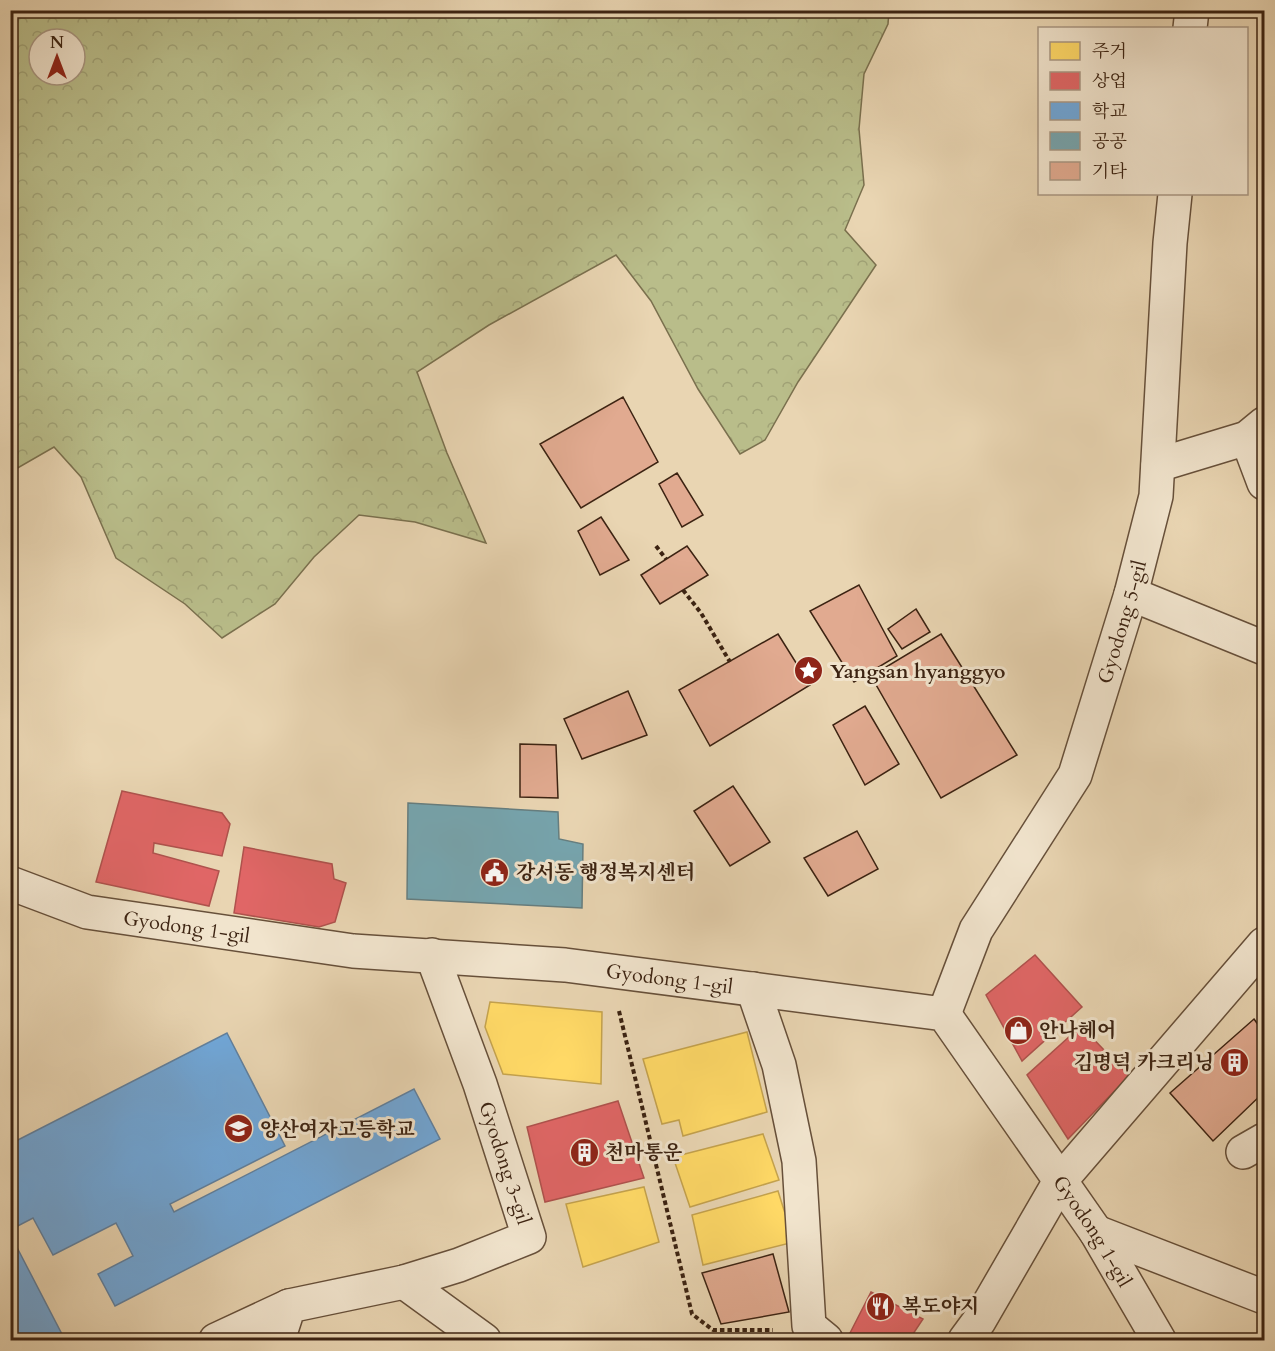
<svg xmlns="http://www.w3.org/2000/svg" width="1275" height="1351" font-family="Cardo,'Noto Serif KR',serif">
<style>
.forest{fill:url(#forest-crowns);stroke:#7a704e;stroke-width:1.5;fill-rule:evenodd}
.homes{fill:#ffd966;stroke:#c4a24d;stroke-width:1.5}
.shops{fill:#e06666;stroke:#af524d;stroke-width:1.5}
.schools{fill:#6fa8dc;stroke:#60809f;stroke-width:1.5}
.public{fill:#76a5af;stroke:#657e80;stroke-width:1.5}
.building{fill:#e1aa90;stroke:#3c2312;stroke-width:1.5}
.lines{fill:none;stroke-linecap:round;stroke-linejoin:round}
.minor-casing{stroke:#67503a;stroke-width:36}
.path{stroke:#3c2312;stroke-width:4;stroke-dasharray:4.5 3;stroke-linecap:butt}
.minor{stroke:#f1e4cd;stroke-width:33}
.labels{text-anchor:middle;dominant-baseline:central;stroke-width:6;stroke-linejoin:round;paint-order:stroke}
.street-label{font-size:20px;fill:#3c2312;stroke:#f1e4cd}
.poi-label{font-size:20px;font-weight:bold;fill:#3c2312;stroke:#f1e4cd;text-anchor:start}
</style>
<defs>
<pattern id="forest-crowns" width="20" height="18" patternUnits="userSpaceOnUse" patternTransform="scale(1.5)"><rect width="20" height="18" fill="#b9bd8a"/><path d="M2 6a3 3 0 1 1 6 0M12 15a3 3 0 1 1 6 0" fill="none" stroke="#a0a276"/></pattern>
</defs>
<rect width="100%" height="100%" fill="#e9d5b2"/>
<filter id="stains"><feTurbulence type="fractalNoise" baseFrequency=".00333" numOctaves="4"/><feColorMatrix values="0 0 0 0 .2 0 0 0 0 .09 0 0 0 0 .02 0 0 0 .5 -.17"/></filter>
<radialGradient id="worn" r=".72"><stop offset=".6" stop-color="#630" stop-opacity="0"/><stop offset="1" stop-color="#630" stop-opacity=".3"/></radialGradient>
<path class="forest" d="M11 10 889 11 888 24 864 74 859 129 864 185 845 230 876 265 798 382 765 440 740 454 698 389 651 301 616 255 489 325 417 372 447 453 486 543 415 522 359 515 314 557 275 604 222 638 185 604 116 558 81 477 54 447 14 470 11 484ZM39 39H75V75H39Z"/>
<path class="homes" d="M490 1002 602 1012 601 1084 503 1074 485 1027Z
M747 1032 767 1112 683 1136 679 1120 662 1124 643 1059Z
M763 1134 779 1180 690 1207 673 1157Z
M644 1187 659 1242 583 1267 566 1204Z
M778 1191 794 1242 703 1265 692 1215Z"/>
<path class="shops" d="M122 791 222 813 230 824 222 856 154 843 153 853 219 871 209 906 96 882Z
M244 847 332 864 334 879 346 883 335 922 319 927 234 913Z
M1035 955 1082 1007 1022 1061 986 995Z
M1081 1026 1129 1076 1068 1139 1027 1075Z
M618 1101 644 1178 545 1202 527 1127Z
M871 1292 923 1319 909 1340H856L849 1335Z"/>
<path class="schools" d="M227 1033 285 1146 170 1204 174 1212 414 1089 440 1139 115 1306 98 1274 133 1256 116 1223 53 1255 33 1218 10 1230V1208L12 1207 10 1204V1144Z
M10 1234 65 1340H10Z"/>
<path class="public" d="M408 803 558 812 559 839 583 844 582 908 407 899Z"/>
<path class="building" d="M623 397 658 462 581 508 540 444Z
M677 473 703 515 682 527 659 484Z
M601 517 629 560 600 575 578 531Z
M687 546 708 575 660 604 641 575Z
M859 585 897 656 854 682 810 611Z
M916 609 930 632 902 649 888 629Z
M778 634 810 685 710 746 679 690Z
M941 634 1017 755 941 798 871 676Z
M628 691 647 735 582 759 564 719Z
M865 706 899 764 865 785 833 725Z
M520 744 556 745 558 798 520 797Z
M733 786 770 842 730 866 694 811Z
M857 831 878 869 828 896 804 858Z
M1254 1019 1264 1033V1092L1213 1141 1170 1093Z
M773 1254 789 1312 721 1324 702 1273Z"/>
<g class="lines">
<defs>
<g id="minor">
<path d="M1190 28 1192 10"/>
<path d="M1247 438 1264 483"/>
<path d="M1158 465 1247 438 1264 424"/>
<path d="M1131 594 1264 648"/>
<path id="s1" d="M10 883 87 912 353 951 565 965 944 1014 1096 1232 1159 1340"/>
<path d="M753 989 779 1065 799 1161 809 1326 826 1340"/>
<path id="s2" d="M944 1014 976 930 1075 775 1131 594 1156 496 1170 243 1175 194"/>
<path d="M1243 1152 1264 1140"/>
<path d="M1096 1232 1264 1297"/>
<path d="M404 1282 484 1340"/>
<path d="M216 1340 289 1306"/>
<path d="M278 1340 289 1306 404 1282 459 1265 529 1237 480 1084 432 955"/>
<path d="M965 1340 979 1321 1060 1181 1264 944"/>
</g>
</defs>
<use href="#minor" class="minor-casing"/>
<path class="path" d="M656 546 666 559
M683 590 701 613 730 662
M619 1011 692 1314 713 1330H773"/>
<use href="#minor" class="minor"/>
</g>
<defs>
<symbol id="sight-disc" viewBox="-11 -11 22 22"><circle r="9.5" fill="#8f2418" stroke="#f1e4cd"/><path d="M0-6L1.8-2.2L6-1.7L2.9 1.2L3.7 5.4L0 3.3L-3.7 5.4L-2.9 1.2L-6-1.7L-1.8-2.2Z" fill="#fff"/></symbol>
<symbol id="civic-disc" viewBox="-11 -11 22 22"><circle r="9.5" fill="#8f2418" stroke="#f1e4cd"/><path d="M-.6-6.5H3V-4.5H.6V-3L4-1V1h2V6H-6V1h2V-1L-.6-3ZM-1.2 2.5V6h2.4V2.5Z" fill="#fff"/></symbol>
<symbol id="shop-disc" viewBox="-11 -11 22 22"><circle r="9.5" fill="#8f2418" stroke="#f1e4cd"/><path d="M-5-2.5h2.3a2.7 3.5 0 0 1 5.4 0H5L5.5 6h-11ZM-1.5-2.5h3a1.5 2.3 0 0 0-3 0Z" fill="#fff"/></symbol>
<symbol id="building-disc" viewBox="-11 -11 22 22"><circle r="9.5" fill="#8f2418" stroke="#f1e4cd"/><path d="M-4-6H4V6H1V3H-1V6H-4ZM-2.5-4.3h1.7v1.8h-1.7ZM.8-4.3h1.7v1.8H.8ZM-2.5-1h1.7V.8h-1.7ZM.8-1h1.7V.8H.8Z" fill="#fff"/></symbol>
<symbol id="school-disc" viewBox="-11 -11 22 22"><circle r="9.5" fill="#8f2418" stroke="#f1e4cd"/><path d="M0-5L7-2L0 1L-7-2ZM-4 1L0 2.5L4 1V4Q0 6-4 4Z" fill="#fff"/></symbol>
<symbol id="restaurant-disc" viewBox="-11 -11 22 22"><circle r="9.5" fill="#8f2418" stroke="#f1e4cd"/><path d="M-5-6h1v4h1v-4h1v4h1v-4h1v5L-1.5 .5V6h-2V.5L-5-1ZM5-6V6H3V1.5H1.5Q1.5-4 5-6Z" fill="#fff"/></symbol>
</defs>
<g fill-rule="evenodd">
<use href="#sight-disc" x="792" y="654" width="33" height="33"/>
<use href="#civic-disc" x="478" y="856" width="33" height="33"/>
<use href="#shop-disc" x="1002" y="1014" width="33" height="33"/>
<use href="#building-disc" x="1218" y="1046" width="33" height="33"/>
<use href="#school-disc" x="222" y="1112" width="33" height="33"/>
<use href="#building-disc" x="568" y="1136" width="33" height="33"/>
<use href="#restaurant-disc" x="864" y="1290" width="33" height="33"/>
</g>
<g class="labels">
<g class="street-label">
<text stroke="none"><textPath href="#s2" startOffset="434">Gyodong 5-gil</textPath></text>
<text stroke="none"><textPath href="#s1" startOffset="183">Gyodong 1-gil</textPath></text>
<text stroke="none"><textPath href="#s1" startOffset="669">Gyodong 1-gil</textPath></text>
<text transform="translate(505 1163) rotate(72)">Gyodong 3-gil</text>
<text stroke="none"><textPath href="#s1" startOffset="1209">Gyodong 1-gil</textPath></text>
</g>
<g class="poi-label">
<text x="830" y="671">Yangsan hyanggyo</text>
<text x="516" y="872">강서동 행정복지센터</text>
<text x="1039" y="1030">안나헤어</text>
<text x="1214" y="1062" text-anchor="end">김명덕 카크리닝</text>
<text x="260" y="1129">양산여자고등학교</text>
<text x="605" y="1152">천마통운</text>
<text x="902" y="1306">복도야지</text>
</g>
</g>
<rect width="1275" height="1351" fill="none" stroke="#e9d5b2" stroke-width="36"/>
<rect x="12" y="12" width="1251" height="1327" fill="none" stroke="#3c2312" stroke-width="3"/>
<rect x="18" y="18" width="1239" height="1315" fill="none" stroke="#3c2312" stroke-width="1.5"/>
<rect x="1038" y="27" width="210" height="168" fill="#f1e4cd" stroke="#a99782" stroke-width="1.5"/>
<rect x="1050" y="42" width="30" height="18" fill="#ffd966" stroke="#a99782" stroke-width="1.5"/>
<text x="1092" y="57" font-size="18" fill="#3c2312">주거</text>
<rect x="1050" y="72" width="30" height="18" fill="#e06666" stroke="#a99782" stroke-width="1.5"/>
<text x="1092" y="87" font-size="18" fill="#3c2312">상업</text>
<rect x="1050" y="102" width="30" height="18" fill="#6fa8dc" stroke="#a99782" stroke-width="1.5"/>
<text x="1092" y="117" font-size="18" fill="#3c2312">학교</text>
<rect x="1050" y="132" width="30" height="18" fill="#76a5af" stroke="#a99782" stroke-width="1.5"/>
<text x="1092" y="147" font-size="18" fill="#3c2312">공공</text>
<rect x="1050" y="162" width="30" height="18" fill="#e1aa90" stroke="#a99782" stroke-width="1.5"/>
<text x="1092" y="177" font-size="18" fill="#3c2312">기타</text>
<g transform="translate(57 57)"><circle r="28" fill="#f1e4cd" stroke="#a99782" stroke-width="1.5"/>
<path d="M0-4.5L10 22L0 15L-10 22Z" fill="#8f2418"/>
<text y="-9" font-size="16" font-weight="bold" text-anchor="middle" fill="#3c2312">N</text>
</g>
<rect width="100%" height="100%" filter="url(#stains)"/>
<rect width="100%" height="100%" fill="url(#worn)"/>
</svg>
